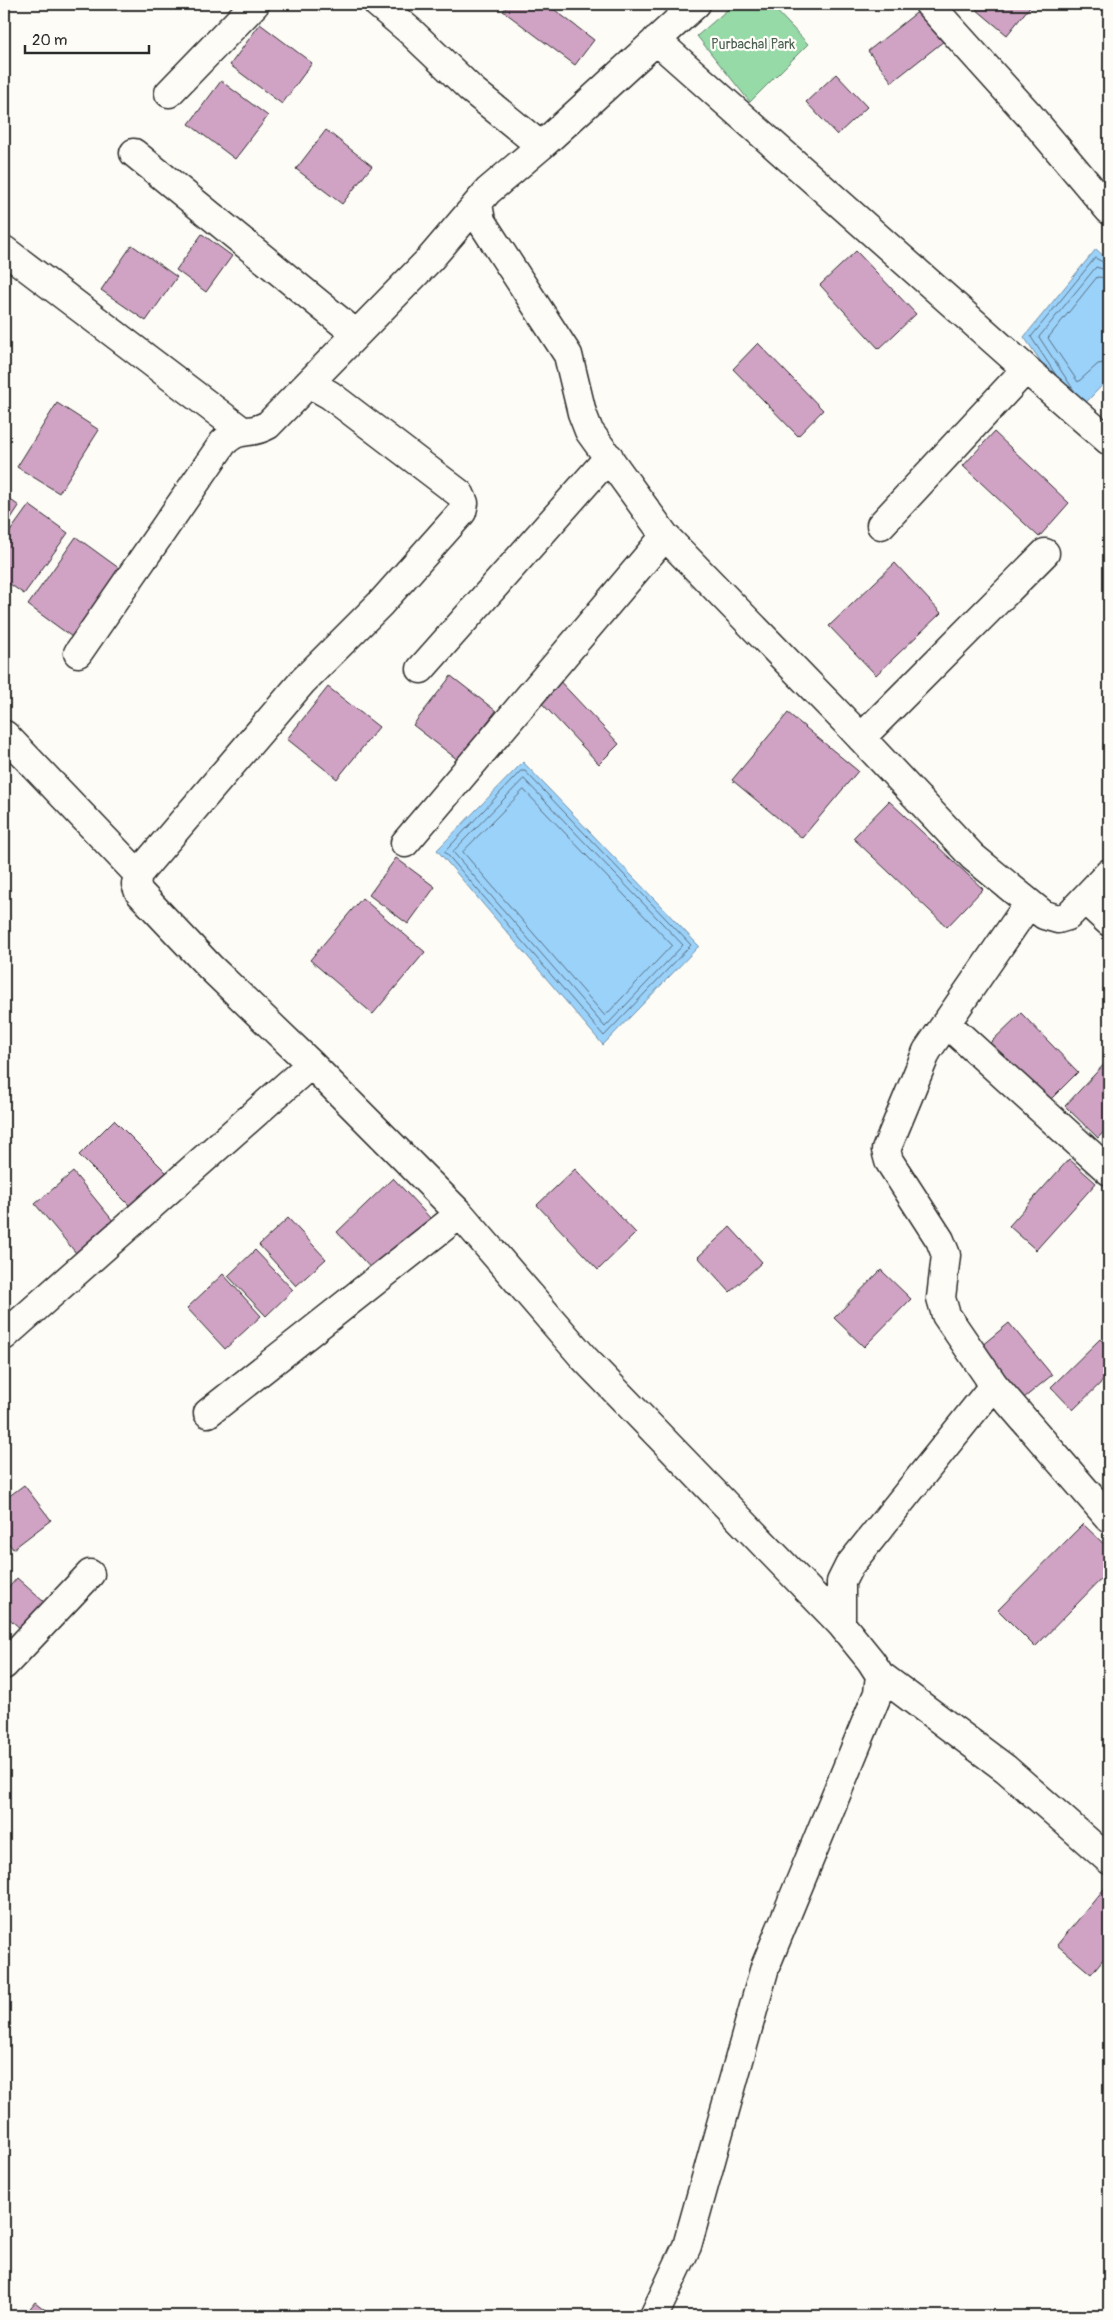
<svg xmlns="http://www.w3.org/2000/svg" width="1113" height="2320" font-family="Pangolin,sans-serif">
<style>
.green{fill:#96daa7;stroke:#608269}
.water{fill:#9bd2fa;stroke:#6e8fa7}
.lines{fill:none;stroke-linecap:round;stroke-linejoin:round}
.shore{stroke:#586e7e;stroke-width:1}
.building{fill:#d0a3c5;stroke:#2b2b2b}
.minor-casing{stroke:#2b2b2b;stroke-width:31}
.minor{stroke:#fdfcf7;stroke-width:28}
.labels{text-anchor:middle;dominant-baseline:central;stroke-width:4.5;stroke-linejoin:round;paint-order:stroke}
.park-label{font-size:14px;fill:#4b6050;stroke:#fdfcf7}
</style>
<rect width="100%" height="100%" fill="#fdfcf7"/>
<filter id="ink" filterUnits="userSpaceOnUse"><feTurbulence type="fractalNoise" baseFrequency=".02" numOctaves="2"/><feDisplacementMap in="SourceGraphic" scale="10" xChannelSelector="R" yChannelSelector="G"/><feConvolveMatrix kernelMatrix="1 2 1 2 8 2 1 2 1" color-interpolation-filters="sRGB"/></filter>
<g filter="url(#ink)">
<path class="green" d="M734 4H770L808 44 750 102 697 36Z"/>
<path class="water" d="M1096 249 1109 261V378L1076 413 1024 337Z
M523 762 699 946 603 1045 437 850Z"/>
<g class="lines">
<path class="shore" d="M1109 278 1097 277 1048 338 1078 382 1098 364 1109 362
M1056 375 1031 337 1095 258 1109 265
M1075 392 1039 337 1096 267 1109 271
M521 771H525L691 945 604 1036 445 852Z
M524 779 683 945 605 1027 453 852Z
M524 790 672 945 605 1016 463 852Z"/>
</g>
<path class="building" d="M509 4H547L594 40 575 65 503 11Z
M970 4H1032L1007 35Z
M925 6 949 37 892 82 868 51Z
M260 24 312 63 282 104 230 65Z
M836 74 867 107 837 135 806 102Z
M221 81 268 116 235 159 189 124Z
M326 130 372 166 342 204 296 169Z
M202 234 232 256 206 292 176 270Z
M132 245 177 277 146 321 101 290Z
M856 251 916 314 879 349 820 285Z
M758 343 823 410 798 436 733 369Z
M57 403 99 430 59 493 17 467Z
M994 432 1069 503 1039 537 963 466Z
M4 495 19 506 4 529Z
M29 505 68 533 24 594 4 580V540Z
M76 537 127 574 79 642 28 605Z
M895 563 941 613 876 675 829 626Z
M554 675 619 744 599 764 534 695Z
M451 676 496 711 458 760 413 725Z
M328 687 379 727 337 779 287 739Z
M788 713 858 771 802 838 732 780Z
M889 801 983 889 947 927 853 838Z
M396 858 435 887 408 924 369 895Z
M362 898 425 952 373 1014 310 960Z
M1021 1013 1078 1072 1046 1104 989 1044Z
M1109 1059V1126L1098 1138 1065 1106Z
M114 1120 167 1173 132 1208 79 1155Z
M1069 1159 1096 1183 1036 1250 1009 1226Z
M575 1169 636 1233 598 1270 537 1205Z
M73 1172 114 1222 76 1253 35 1204Z
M393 1178 433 1221 377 1275 337 1232Z
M288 1218 326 1259 296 1286 259 1245Z
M730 1227 762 1262 730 1292 698 1257Z
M255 1250 293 1290 266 1316 228 1276Z
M881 1270 911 1299 864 1347 834 1318Z
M223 1274 261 1316 225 1349 187 1308Z
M1009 1323 1052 1375 1024 1398 981 1346Z
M1100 1339 1109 1348V1375L1073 1410 1051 1387Z
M24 1485 51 1520 13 1549 4 1537V1500Z
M1083 1524 1109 1549V1571L1035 1647 998 1610Z
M17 1578 53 1610 30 1637 4 1614V1593Z
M1109 1883V1952L1091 1974 1057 1945Z
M35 2302 53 2316H24Z"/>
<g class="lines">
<defs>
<path id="minor" d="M378 4 410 31 472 90 541 146
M929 4 1030 116 1109 210
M656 40 1026 369 1109 441
M169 93 255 4
M134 153 356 334
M478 204 481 221 568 355 582 413 589 431 665 536 848 724 973 857 1044 915 1058 919 1068 916 1109 873
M4 250 241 430
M309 383 330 395 460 494 464 503 462 512 381 603 303 681 138 874 136 884 139 892 210 967 311 1064 460 1214 584 1358 841 1624
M881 525 1026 369
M78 653 223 443C241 425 249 436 268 425L430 259 488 191 541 146 696 4
M421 669 609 457
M5 735 138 874
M861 738 1045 553
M405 843 665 536
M1084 899 1109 922
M1029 903 927 1051 886 1150 889 1161 940 1240 946 1255 941 1298 946 1315 994 1385 1109 1518
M946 1023 1109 1171
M4 1336 311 1064
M208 1413 460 1214
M4 1665 90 1574
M880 1675 1006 1769 1109 1860
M654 2316 687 2246 765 1967 878 1693 880 1675 871 1661 841 1624V1582L849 1566 994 1385"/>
</defs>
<use href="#minor" class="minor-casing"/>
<use href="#minor" class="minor"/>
</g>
</g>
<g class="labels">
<g class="park-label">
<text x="753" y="44">Purbachal Park</text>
</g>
</g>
<rect width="1113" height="2320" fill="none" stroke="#fdfcf7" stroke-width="20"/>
<rect x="10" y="10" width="1093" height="2300" fill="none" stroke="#2b2b2b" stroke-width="2" filter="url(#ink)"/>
<path d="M25 45v8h124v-8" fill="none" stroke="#2b2b2b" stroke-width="2.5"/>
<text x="32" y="45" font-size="15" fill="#2b2b2b" stroke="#fdfcf7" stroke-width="4" paint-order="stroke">20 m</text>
</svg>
